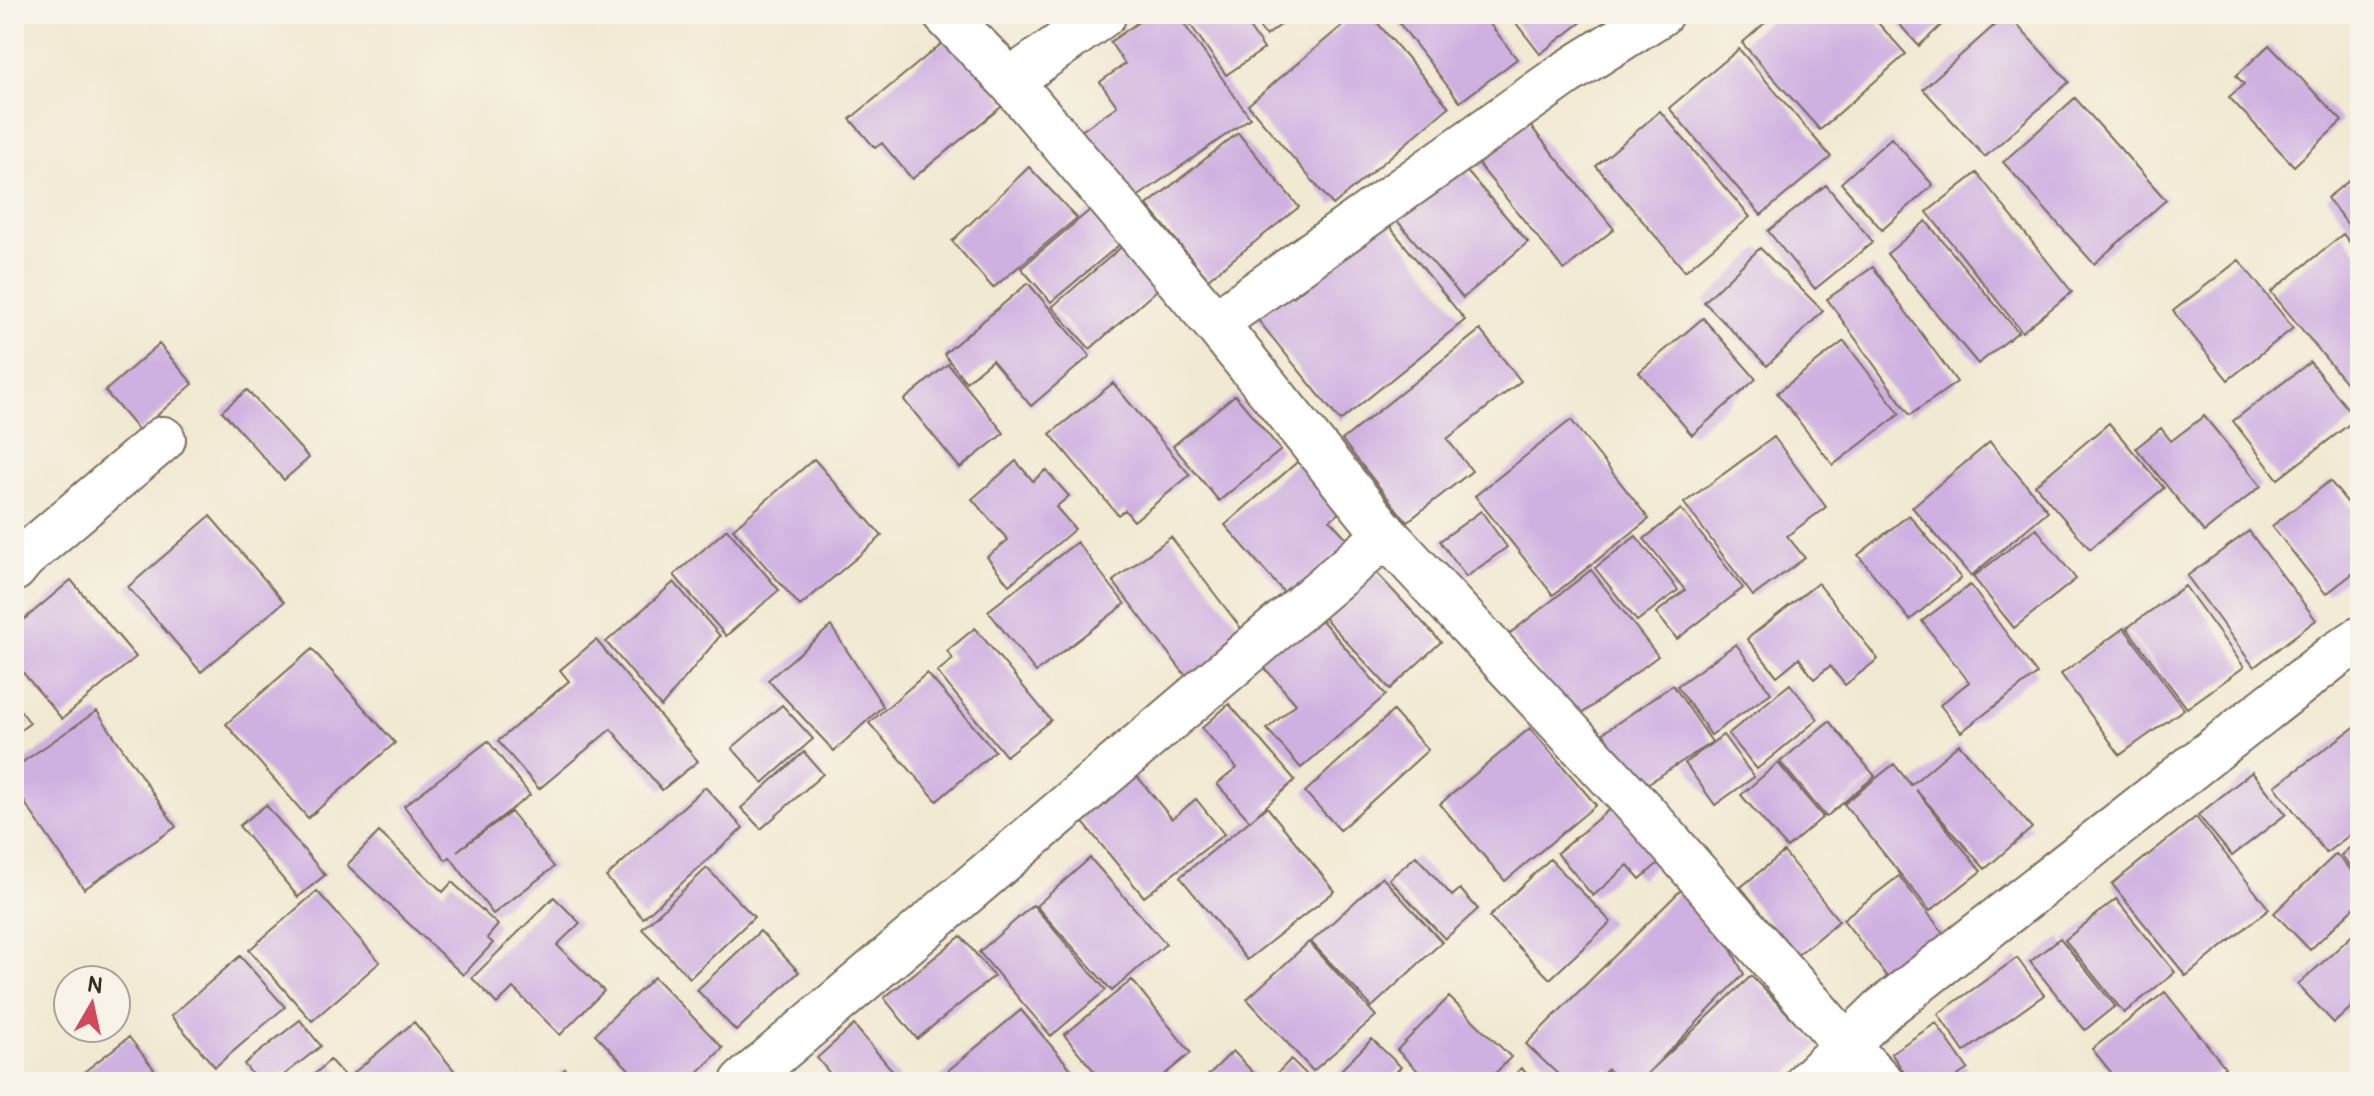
<svg xmlns="http://www.w3.org/2000/svg" width="2374" height="1096" font-family="Pangolin,sans-serif">
<style>
.building{fill:#cfb1e1}
.lines{fill:none;stroke-linecap:round;stroke-linejoin:round}
.minor-casing{stroke:#7b6d5d;stroke-width:48}
.minor{stroke:#fff;stroke-width:44}
</style>
<rect width="100%" height="100%" fill="#f7f3e8"/>
<filter id="ink" filterUnits="userSpaceOnUse"><feTurbulence type="fractalNoise" baseFrequency=".0125" numOctaves="2"/><feDisplacementMap in="SourceGraphic" scale="16" xChannelSelector="R" yChannelSelector="G"/><feConvolveMatrix kernelMatrix="1 2 1 2 8 2 1 2 1" color-interpolation-filters="sRGB"/></filter>
<filter id="wash" filterUnits="userSpaceOnUse"><feTurbulence type="fractalNoise" baseFrequency=".006" numOctaves="4" result="noise"/><feDisplacementMap in="SourceGraphic" scale="32" xChannelSelector="R" yChannelSelector="G"/><feGaussianBlur stdDeviation="1.8" result="paint"/><feColorMatrix in="noise" values="0 0 0 0 0 0 0 0 0 0 0 0 0 0 0 0 0 1.4 0 .05"/><feComposite in="paint" operator="in"/></filter>
<g filter="url(#wash)">
<rect width="100%" height="100%" fill="#f2e9d2"/>
<g id="blocks">
<path class="building" d="M1039 14H1072L1051 30Z
M1150 14H1177L1250 118 1130 202 1080 132 1117 106 1100 82 1125 64 1110 42Z
M1183 14H1240L1264 49 1226 75Z
M1248 14H1295L1266 36Z
M1356 14H1370L1449 107 1333 205 1248 105Z
M1395 14H1482L1517 59 1460 102 1393 15Z
M1509 14H1592L1540 54Z
M1775 14H1870L1906 54 1820 130 1742 43Z
M1890 14H1953L1919 46Z
M2007 14 2069 82 1985 157 1923 89Z
M951 36 1006 103 912 179 882 143 875 148 850 119Z
M2269 45 2342 121 2294 166 2229 97 2244 84 2236 76Z
M1739 49 1831 157 1761 215 1669 108Z
M2075 98 2166 200 2094 264 2003 162Z
M1660 111 1750 217 1685 271 1596 166Z
M1525 119 1614 229 1564 270 1475 160Z
M1238 133 1299 207 1208 279 1147 205Z
M1891 138 1933 185 1882 230 1841 183Z
M1458 161 1528 242 1463 298 1393 216Z
M1029 167 1077 218 993 288 952 241Z
M2360 172V240L2327 198Z
M1977 173 2072 292 2022 332 1927 212Z
M1826 185 1873 242 1815 289 1768 231Z
M1096 205 1125 240 1051 302 1021 268Z
M1926 221 2018 332 1978 364 1887 254Z
M1386 222 1465 320 1340 421 1249 309 1282 283 1293 297Z
M2343 234 2360 255V400L2271 292Z
M1126 243 1164 284 1090 349 1052 307Z
M1760 248 1823 311 1767 366 1704 302Z
M2239 260 2293 328 2228 380 2173 311Z
M1873 267 1957 382 1910 415 1827 299Z
M1028 283 1090 356 1031 406 992 360 966 382 944 354Z
M1703 318 1756 379 1692 435 1639 372Z
M1480 330 1521 381 1447 439 1472 471 1407 522 1342 440Z
M1844 341 1900 414 1833 465 1777 393Z
M159 344 193 384 139 431 105 391Z
M2310 362 2356 419 2278 479 2233 421Z
M948 364 1004 433 960 468 904 400Z
M1113 383 1190 475 1134 521 1125 510 1118 515 1050 434Z
M247 390 309 458 284 480 222 411Z
M1235 395 1281 450 1219 501 1173 446Z
M2204 416 2261 486 2204 532 2136 448 2161 428 2171 441Z
M1571 420 1649 519 1553 595 1475 496Z
M2109 423 2164 488 2090 549 2035 485Z
M1774 437 1826 507 1787 536 1805 558 1753 596 1684 503Z
M1990 442 2048 511 1971 576 1912 507Z
M1311 450 1355 500 1330 520 1350 542 1287 596 1225 525Z
M814 459 882 536 800 606 733 529Z
M1016 461 1033 481 1046 470 1069 496 1056 507 1075 529 1009 585 987 557 1008 540 972 499Z
M2330 481 2360 518V568L2326 594 2272 526Z
M1681 509 1743 588 1677 639 1656 613 1685 590 1644 539Z
M1481 511 1507 547 1466 577 1440 541Z
M1909 515 1961 578 1910 620 1858 555Z
M210 516 284 602 201 672 128 587Z
M2036 528 2076 579 2014 628 1973 577Z
M727 529 779 590 726 636 674 575Z
M2249 531 2316 620 2254 667 2187 576Z
M1636 536 1678 590 1637 621 1595 568Z
M1171 537 1247 636 1189 680 1113 581Z
M1077 542 1125 604 1036 672 988 611Z
M1370 566 1441 642 1390 689 1320 613Z
M1591 570 1658 656 1575 719 1509 634Z
M71 580 136 657 62 719 14 662V628Z
M674 582 720 636 661 707 606 642Z
M1818 583 1878 659 1845 685 1830 666 1814 679 1799 658 1777 676 1747 639Z
M1970 585 2037 674 1961 732 1940 705 1969 682 1922 621Z
M2185 586 2244 667 2187 708 2127 628Z
M1313 610 1386 695 1301 768 1267 729 1296 704 1256 658Z
M831 626 883 706 834 751 768 680Z
M975 628 1051 720 1006 756 937 672 953 659 947 651Z
M2124 628 2184 709 2120 755 2061 674Z
M596 640 698 761 662 790 611 729 539 789 498 741 569 681 560 670Z
M1736 644 1771 693 1711 735 1677 686Z
M312 649 395 743 308 818 226 724Z
M927 673 995 751 937 801 869 723Z
M1790 684 1818 719 1757 769 1728 734Z
M1673 685 1712 742 1641 788 1603 733Z
M14 702 30 723 14 735Z
M1229 704 1295 780 1250 821 1217 784 1237 768 1202 728Z
M782 705 813 739 763 783 732 748Z
M97 711 176 827 84 889 14 787V768Z
M1393 711 1428 750 1340 830 1305 792Z
M1829 721 1875 776 1826 817 1780 762Z
M2360 723V827L2326 853 2275 786Z
M1530 728 1596 805 1505 881 1440 804Z
M1723 735 1754 777 1715 805 1685 763Z
M488 741 530 795 457 851 511 812 554 867 493 914 450 857 446 860 404 806Z
M1959 744 2032 828 1985 869 1916 790 1981 871 1930 911 1844 804 1894 764 1911 785Z
M804 752 823 774 761 829 741 808Z
M1778 763 1823 817 1787 848 1741 795Z
M1132 770 1172 819 1196 799 1224 834 1144 897 1076 814Z
M2252 772 2286 814 2232 856 2198 815Z
M705 787 743 828 643 918 606 877Z
M1617 803 1663 859 1640 879 1628 865 1593 896 1557 853Z
M266 805 325 875 298 897 239 826Z
M1267 807 1335 891 1247 960 1180 877Z
M2196 817 2269 909 2186 976 2112 884Z
M379 832 443 892 452 882 498 925 487 938 493 943 463 975 347 865Z
M2360 839V876L2341 855Z
M1784 852 1839 921 1796 956 1741 887Z
M2336 854 2360 879V902L2310 950 2274 913Z
M1416 856 1452 896 1460 889 1478 909 1445 939 1389 879Z
M1090 858 1166 944 1112 991 1036 906Z
M1550 859 1611 922 1550 979 1489 917Z
M707 868 754 917 690 978 642 929Z
M1899 876 1951 943 1895 987 1843 919Z
M1382 877 1442 942 1372 1007 1311 942Z
M1693 878 1744 974 1645 1076 1751 976 1818 1045 1779 1082H1622L1608 1069 1595 1082H1566L1526 1044Z
M317 891 380 962 312 1021 249 950Z
M554 897 580 923 557 945 604 991 560 1035 513 988 497 1004 472 978Z
M2116 899 2175 972 2124 1013 2065 940Z
M1033 905 1106 990 1051 1036 979 952Z
M2360 928V999L2334 1023 2298 985Z
M760 931 799 972 736 1031 697 990Z
M961 936 994 976 917 1039 884 998Z
M2060 938 2115 1006 2085 1030 2030 962Z
M1309 942 1376 1016 1313 1071 1247 999Z
M240 956 285 1007 215 1067 171 1016Z
M2017 958 2044 995 1964 1052 1938 1014Z
M654 977 723 1048 688 1082H641L595 1034Z
M1132 980 1191 1053 1155 1082H1103L1064 1035Z
M2165 992 2225 1067 2206 1082H2119L2092 1049Z
M1449 997 1511 1057 1487 1082H1429L1397 1050Z
M1021 1010 1082 1082H941L938 1079Z
M300 1020 321 1046 275 1082H258L244 1064Z
M414 1022 464 1082H421L417 1078 412 1082H355L350 1076Z
M1936 1023 1968 1069 1948 1082H1911L1891 1053Z
M854 1025 902 1082H837L817 1058Z
M129 1037 164 1082H71Z
M1372 1039 1401 1067 1386 1082H1329Z
M1233 1051 1262 1082H1201Z
M1291 1059 1314 1082H1269Z
M330 1060 350 1082H306Z
M1521 1068 1535 1082H1508Z
M565 1069 577 1082H551Z"/>
</g>
</g>
<g filter="url(#ink)">
<use href="#blocks" fill-opacity="0" stroke="#7b6d5d" stroke-width="2"/>
<g class="lines">
<defs>
<path id="minor" d="M945 14 1010 81 1215 323 1386 535 1646 815 1846 1045 1881 1082
M1010 81 1104 14
M1215 323 1565 74 1660 14
M14 569 23 558 163 439
M743 1082 1386 535
M1808 1082 1882 1010 2334 656 2360 639"/>
</defs>
<use href="#minor" class="minor-casing"/>
<use href="#minor" class="minor"/>
</g>
</g>
<rect width="2374" height="1096" fill="none" stroke="#f7f3e8" stroke-width="48"/>
<g transform="translate(92 1004) rotate(9)"><circle r="38" fill="#f7f3e8" stroke="#aca397" stroke-width="2"/>
<path d="M0-6L14 30L0 20L-14 30Z" fill="#d1495b"/>
<text y="-12" font-size="22" font-weight="bold" text-anchor="middle" fill="#3b2a1e">N</text>
</g>
</svg>
